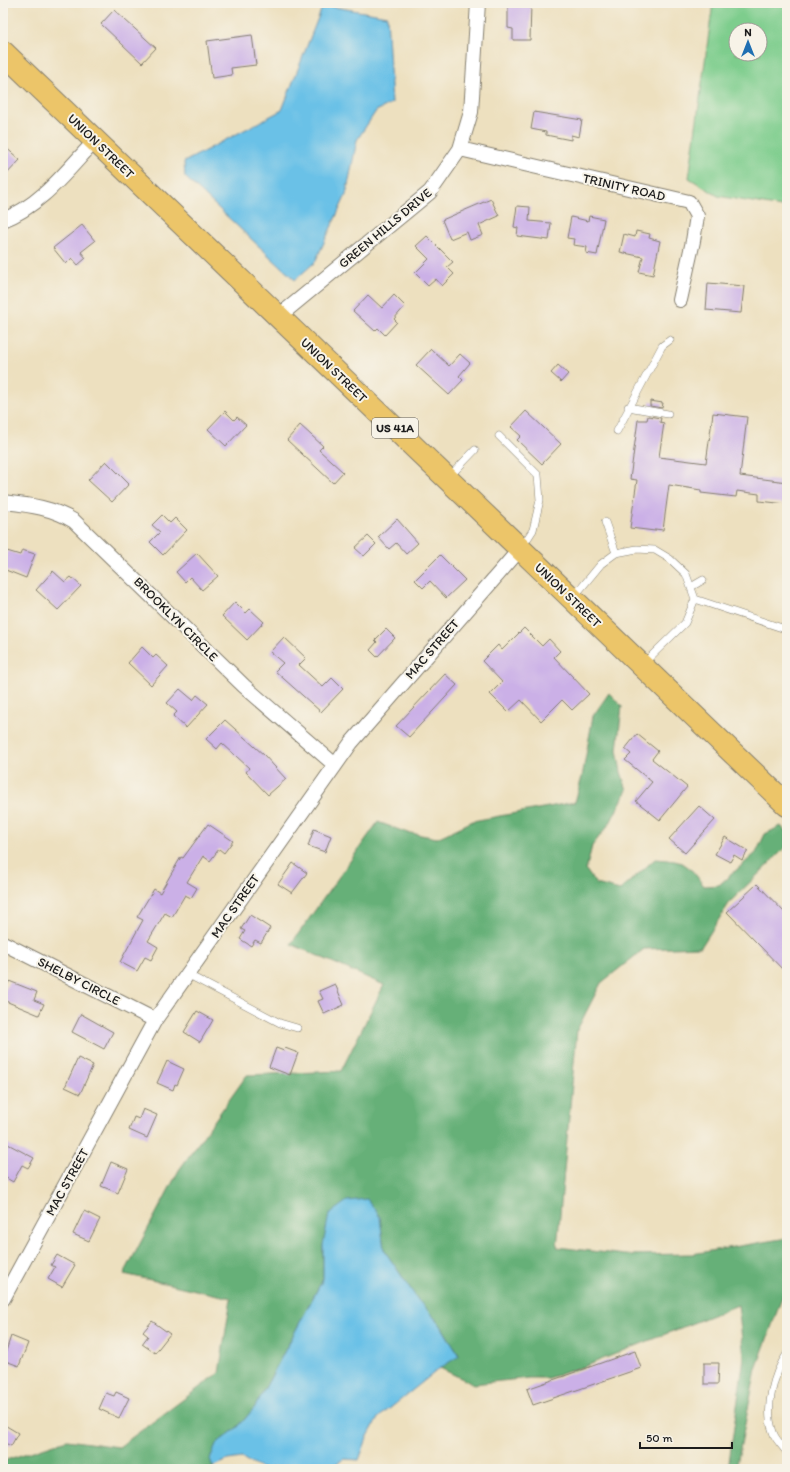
<svg xmlns="http://www.w3.org/2000/svg" width="790" height="1472" font-family="Itim,sans-serif">
<style>
.green{fill:#7ecd8d;stroke:#4d7454;fill-rule:evenodd}
.forest{fill:#66b078;stroke:#41664a}
.water{fill:#6ac1e7;stroke:#436e82}
.building{fill:#cbb0e7}
.lines{fill:none;stroke-linecap:round;stroke-linejoin:round}
.service-casing{stroke:#847e6e;stroke-width:8}
.minor-casing{stroke:#847e6e;stroke-width:16}
.primary-casing{stroke:#847e6e;stroke-width:24}
.service{stroke:#fff;stroke-width:7}
.minor{stroke:#fff;stroke-width:14}
.primary{stroke:#ecc569;stroke-width:22}
.labels{text-anchor:middle;dominant-baseline:central;stroke-width:4;stroke-linejoin:round;paint-order:stroke}
.shield{fill:#f7f3e8;stroke:#5e5c59;stroke-width:1}
.shield-label{font-size:12px;font-weight:bold;fill:#1c1c1c}
.street-label{font-size:13px;fill:#1c1c1c;stroke:#f7f3e8}
</style>
<rect width="100%" height="100%" fill="#f7f3e8"/>
<filter id="ink" filterUnits="userSpaceOnUse"><feTurbulence type="fractalNoise" baseFrequency=".025" numOctaves="2"/><feDisplacementMap in="SourceGraphic" scale="8" xChannelSelector="R" yChannelSelector="G"/><feConvolveMatrix kernelMatrix="1 2 1 2 8 2 1 2 1" color-interpolation-filters="sRGB"/></filter>
<filter id="wash" filterUnits="userSpaceOnUse"><feTurbulence type="fractalNoise" baseFrequency=".012" numOctaves="4" result="noise"/><feDisplacementMap in="SourceGraphic" scale="16" xChannelSelector="R" yChannelSelector="G"/><feGaussianBlur stdDeviation="0.9" result="paint"/><feColorMatrix in="noise" values="0 0 0 0 0 0 0 0 0 0 0 0 0 0 0 0 0 1.4 0 .05"/><feComposite in="paint" operator="in"/></filter>
<g filter="url(#wash)">
<rect width="100%" height="100%" fill="#ede0bf"/>
<path class="green" d="M713 3H787V208L718 196 689 178ZM736 30H760V54H736Z"/>
<path class="forest" d="M609 693 622 706 617 750 621 772 627 790 610 823 592 846 586 870 596 884 620 890 655 859C684 861 687 862 704 886L719 885 756 853 765 834 781 826 787 833 786 847 730 902 701 947 644 949 601 983 577 1030 557 1247 625 1255 692 1254 787 1238V1284L756 1369 736 1469H728L744 1357 738 1305 583 1367 548 1378H529L473 1384 440 1368 459 1355 440 1324 418 1300 384 1250 380 1218 323 1245V1279L255 1407 238 1427 216 1444 211 1459 213 1469H3V1461L67 1440 119 1447 219 1373 231 1298 124 1274 179 1170 247 1075 341 1071 384 985 291 944 378 822 405 832 437 838 473 821 575 802 582 777 593 716Z"/>
<path class="water" d="M323 5 387 16 392 103 376 111 357 140 346 195 315 262 295 280 185 177 184 162 282 110Z
M367 1199 380 1217 384 1250 418 1300 440 1324 459 1356 440 1368 378 1418 367 1438 359 1460 344 1459 327 1469 313 1463 262 1469 242 1458 228 1460 213 1467 210 1459 216 1444 238 1427 255 1407 323 1279V1245L329 1214 347 1201Z"/>
<g id="blocks">
<path class="building" d="M508 3 531 4 530 40H513V29L508 28Z
M114 10 156 48 142 63 101 24Z
M252 35 256 65 231 68 232 75 212 78 207 41Z
M534 112 582 120 579 137 571 135V140L546 135V132L531 129Z
M3 145 20 160 3 178Z
M491 199 499 216 479 225 483 235 470 240 467 232 450 239 442 220Z
M517 206 530 207 529 221 551 223 549 240 517 236 518 228 514 227Z
M589 216 604 219 597 255 586 253 587 247 573 245 574 239 567 238 571 217 588 221Z
M82 225 95 241 81 252 86 258 78 265 72 258 66 264 53 248Z
M636 231 650 234 649 238 660 241 653 275 639 272 643 257 620 252 624 234 635 237Z
M427 236 453 262 447 267 454 274 442 286 436 279 428 286 415 273 429 259 416 246Z
M708 283 744 286 741 313 706 310Z
M368 295 382 308 394 295 405 306 394 319 397 322 385 335 378 328 375 331 353 311Z
M431 349 449 366 460 354 470 363 459 376 463 380 449 395 416 365Z
M558 365 568 374 561 382 551 373Z
M650 401 663 403 662 408 650 406Z
M225 411 234 420 237 417 246 425 226 446 208 429Z
M526 411 561 444 542 464 517 440 521 436 511 427Z
M713 413 747 417 740 476 787 482V504L759 501V494L737 491 736 497 701 493V490L669 485 663 530 655 529V531L630 528 637 480 630 479 638 420H647L648 416 661 418 660 422 664 423 659 457 706 463Z
M300 425 323 446 319 450 343 472 333 483 287 440Z
M106 461 129 484 112 502 88 480Z
M162 515 170 523 175 518 187 530 163 555 150 542 160 532 152 525Z
M397 519 418 543 406 554 396 543 389 549 378 537Z
M368 536 376 544 364 556 355 548Z
M22 550 35 554 26 578 3 569V563L7 551 20 555Z
M197 553 218 576 202 590 190 577 185 582 176 572Z
M440 555 465 580 446 598 430 581 423 588 415 580Z
M53 571 65 582 71 577 81 586 58 610 36 590Z
M235 602 246 613 250 609 264 622 247 640 222 616Z
M524 628 542 646 549 639 560 651 554 657 589 694 572 710 562 700 541 721 521 700 508 712 490 694 502 682 482 661 498 645 502 650Z
M386 629 395 638 377 657 370 650 377 642 375 640Z
M284 637 306 658 299 665 323 687 332 678 343 689 321 712 275 671 283 663 270 652Z
M142 647 153 658 156 655 168 666 151 685 128 663Z
M445 674 457 685 409 737 396 726Z
M180 689 193 700 197 695 208 704 186 728 173 716 177 712 167 703Z
M225 720 264 755 286 779 268 795 246 772 249 768 222 743 217 749 206 739Z
M637 734 658 751 652 759 687 787 660 820 636 801 652 782 625 760 631 754 625 749Z
M699 806 715 820 685 853 669 839Z
M208 824 233 841 224 853 219 849 210 861 203 856 187 882 197 888 191 898 185 895 172 917 165 913 148 941 158 947 151 960 145 957 137 971 120 962 143 920 137 917 154 889 160 893 181 857 183 858Z
M314 829 331 836 325 852 308 846Z
M725 837 748 851 742 860 734 855 730 862 715 854Z
M293 863 307 873 292 893 278 884Z
M757 884 787 915V974L727 912Z
M250 915 270 928 261 943 255 940 251 946 240 939 245 931 241 929Z
M9 981 37 992 34 1000 44 1004 39 1015 3 1000V995Z
M335 984 344 1005 324 1014 318 1001 323 999 319 991Z
M197 1011 213 1020 200 1042 184 1032Z
M81 1014 113 1032 104 1049 72 1032Z
M276 1048 284 1051 285 1048 298 1053 290 1075 269 1067Z
M78 1058 93 1065 80 1094 65 1087Z
M167 1061 184 1069 177 1085 175 1084 173 1090 157 1083Z
M143 1109 157 1115 147 1138 129 1130 134 1117 139 1119Z
M6 1143 34 1158 28 1168 22 1165 13 1182 3 1176V1170L6 1164 3 1162V1149Z
M111 1162 128 1169 118 1193 101 1186Z
M84 1211 100 1219 89 1241 73 1234Z
M57 1255 75 1265 62 1287 48 1279 55 1267 51 1265Z
M152 1321 170 1334 155 1353 142 1344 148 1336 143 1332Z
M11 1336 28 1343 19 1366 3 1360Z
M635 1351 641 1368 533 1405 527 1389Z
M704 1363H719L718 1384H704Z
M116 1392 129 1398 119 1418 99 1409 106 1393 114 1396Z
M3 1424 18 1433 11 1446 3 1442Z"/>
</g>
</g>
<g filter="url(#ink)">
<use href="#blocks" fill-opacity="0" stroke="#847e6e" stroke-width="1"/>
<g class="lines">
<defs>
<path id="service" d="M628 407 668 414
M617 431 662 346 670 340
M499 436 538 475 540 500 533 530 522 547
M449 477 475 450
M605 522 616 553
M691 587 703 580
M573 598 601 564 616 553 637 549 655 550 670 559 686 574 695 599 685 623 643 664
M695 599 785 629 787 628
M187 974 280 1023 297 1028
M787 1354C774 1373 764 1408 773 1432 775 1439 782 1446 787 1452"/>
<path id="minor" d="M460 149 689 202 697 216 693 241 680 300
M3 220C41 206 68 169 95 141
M278 317 430 192 460 149 471 112 478 3
M3 502C29 505 51 507 74 521L244 686 335 765
M3 943 155 1020
M3 1299 155 1020 351 743 520 549"/>
<path id="primary" d="M3 52 787 805"/>
</defs>
<use href="#service" class="service-casing"/>
<use href="#minor" class="minor-casing"/>
<use href="#primary" class="primary-casing"/>
<use href="#service" class="service"/>
<use href="#minor" class="minor"/>
<use href="#primary" class="primary"/>
</g>
</g>
<g class="labels">
<rect class="shield" x="372" y="418" width="46" height="20" rx="3"/>
<g class="shield-label">
<text x="395" y="428">US 41A</text>
</g>
<g class="street-label">
<text transform="translate(101 146) rotate(44)">UNION STREET</text>
<text transform="translate(624 187) rotate(13)">TRINITY ROAD</text>
<text transform="translate(385 228) rotate(-40)">GREEN HILLS DRIVE</text>
<text transform="translate(334 370) rotate(44)">UNION STREET</text>
<text transform="translate(568 595) rotate(44)">UNION STREET</text>
<text transform="translate(176 619) rotate(45)">BROOKLYN CIRCLE</text>
<text transform="translate(432 649) rotate(-49)">MAC STREET</text>
<text transform="translate(235 906) rotate(-55)">MAC STREET</text>
<text transform="translate(79 981) rotate(27)">SHELBY CIRCLE</text>
<text transform="translate(67 1182) rotate(-61)">MAC STREET</text>
</g>
</g>
<rect width="790" height="1472" fill="none" stroke="#f7f3e8" stroke-width="16"/>
<g transform="translate(748 42)"><circle r="19" fill="#f7f3e8" stroke="#9f9d96"/>
<path d="M0-3L7 15L0 10L-7 15Z" fill="#1f6fb2"/>
<text y="-6" font-size="11" font-weight="bold" text-anchor="middle" fill="#1c1c1c">N</text>
</g>
<path d="M640 1442v6h92v-6" fill="none" stroke="#1c1c1c" stroke-width="2"/>
<text x="646" y="1442" font-size="12" fill="#1c1c1c" stroke="#f7f3e8" stroke-width="3" paint-order="stroke">50 m</text>
</svg>
